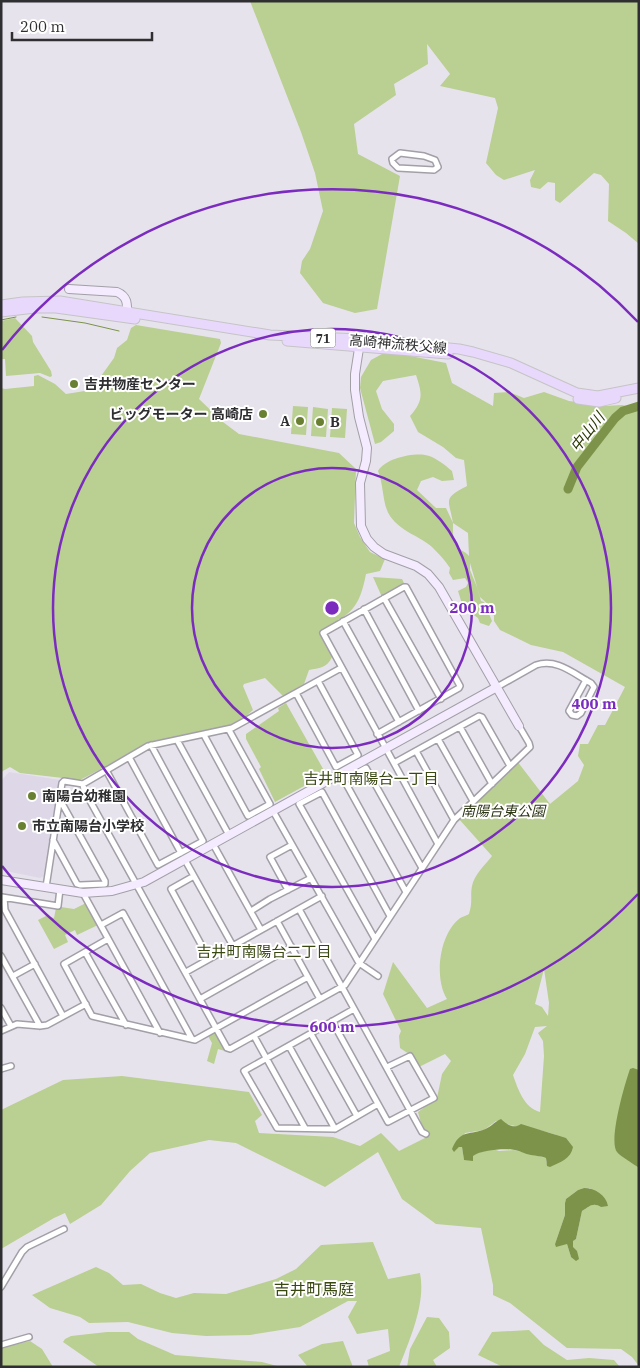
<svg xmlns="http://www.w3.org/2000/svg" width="640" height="1368" font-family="'IBM Plex Serif','Noto Sans JP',serif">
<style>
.built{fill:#ded7e7}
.green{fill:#bacf92;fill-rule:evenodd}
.water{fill:#7c9349}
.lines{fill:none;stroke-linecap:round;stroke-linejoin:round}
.stream{stroke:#7c9349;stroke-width:1}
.river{stroke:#7c9349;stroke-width:9}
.street-casing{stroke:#a29fa7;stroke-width:8}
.secondary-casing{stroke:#a29fa7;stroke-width:10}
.primary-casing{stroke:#c5c4c5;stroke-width:11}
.street{stroke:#fff;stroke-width:5}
.secondary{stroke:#f4ecfe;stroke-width:8}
.primary{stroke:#e8d8fc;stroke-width:9}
.ring{fill:none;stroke:#7b2cbf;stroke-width:2.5}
.poi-dot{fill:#698032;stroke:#fff;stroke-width:2}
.labels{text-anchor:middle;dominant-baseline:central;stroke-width:4;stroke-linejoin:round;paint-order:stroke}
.shield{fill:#fff;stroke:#6d6d6f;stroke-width:1}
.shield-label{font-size:12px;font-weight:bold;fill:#2f2e31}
.street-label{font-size:14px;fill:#2f2e31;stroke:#fff}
.poi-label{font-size:14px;font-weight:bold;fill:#2f2e31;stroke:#fff;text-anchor:start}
.park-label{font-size:14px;font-style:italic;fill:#2b3514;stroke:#fff}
.water-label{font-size:15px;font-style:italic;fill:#2a3800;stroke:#fff}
.neighbourhood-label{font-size:15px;fill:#394811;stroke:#fff}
.quarter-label{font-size:16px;fill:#394811;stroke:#fff}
.centre{fill:#7b2cbf;stroke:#fff;stroke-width:2.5}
.ring-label{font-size:15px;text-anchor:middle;font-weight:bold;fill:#7b2cbf;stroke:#fff;stroke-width:4;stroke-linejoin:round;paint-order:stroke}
</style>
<rect width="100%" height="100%" fill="#e7e3ec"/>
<path class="built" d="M9 772 60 780 44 876 40 878 1 870V781Z"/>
<path class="green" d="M250 1H639V244L626 233 608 221 609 184 601 175 594 173 560 203 555 200V183L548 182 540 189 531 187 530 180 535 170 504 180 496 175 486 163 498 108 495 98 440 86 450 74 427 44 428 64 394 84 396 95 354 124 358 154 400 176 377 309 355 313 323 303 300 273 302 261 310 249 323 211 315 173 301 132Z
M15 318 32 336 33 342 51 371 52 376 50 377 40 373 6 376 5 359H1V321Z
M136 325 220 339 221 343 199 399 223 422 239 434 339 453 356 469 354 523 360 537 370 552 385 559 380 571 366 574C359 610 351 613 321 631L332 657C327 668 319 668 309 670L304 684 283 696 265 678 244 684 243 686 253 710 246 716 227 727 150 743 80 780 20 773 10 767 1 772V388L5 389 34 386V376L38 375 55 384 66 394 91 390 114 358 117 348 127 340 131 328Z
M395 353 446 363 452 383 493 406 494 393 509 392 524 398 544 392 569 401 605 406 622 405 639 409V1366L632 1357 621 1349 567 1348 510 1303 493 1295V1285L481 1228 436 1224 402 1199 378 1152 325 1187 236 1143 209 1140 150 1153 130 1171 101 1205 70 1224 65 1213 54 1218 1 1249V1110L63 1080 122 1076 249 1092 262 1115 255 1121 259 1133 333 1137 360 1146 381 1133 399 1151 425 1138 418 1112 437 1098 442 1074 451 1061 445 1054 419 1067 409 1054 400 1048 399 1036 401 1031 383 994 393 962 427 1008 447 999C434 979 439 935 459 919 461 917 466 916 469 914 473 901 470 896 472 886 474 875 485 865 492 856L458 818 517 761 550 804 578 781 584 765 578 756 580 744H588L598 725H605L625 687 563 652 531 645 500 630 494 621V616L491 607 480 597 470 563V570L477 587 481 601 484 602 492 621 489 626 480 623 478 618 463 607 458 591 466 587 468 583 465 578 453 580 449 573 450 568C445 560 438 553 432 547 420 536 401 532 390 516 382 504 384 485 378 471 385 459 411 453 425 455 434 456 445 465 452 471L454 480 442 481 433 477 421 481 417 490 436 508H446L453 523C449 499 442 499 467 486L464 460 456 458 443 447 418 432 410 416C424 400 422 393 416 375L383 381 376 391 382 409 394 424V431L381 442 375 444 360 388 361 377 371 360 382 354ZM453 523 468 533 469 556C466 552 463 552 459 548 452 542 453 531 453 523ZM544 969 549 1003 548 1016 542 1007 535 1004ZM547 1026 538 1033 543 1041 544 1056 540 1112C524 1108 518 1089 513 1075L525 1054 535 1027ZM496 1121C515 1128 537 1127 556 1135L546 1164V1158L514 1150 499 1151 493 1149 477 1153 464 1160 462 1147H459L454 1152 465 1133 484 1130ZM584 1188H590L601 1207C593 1202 590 1206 582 1211L576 1239 572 1241 571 1257 567 1244H555L565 1215V1203L566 1199 578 1190Z
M293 406 308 407 306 435 291 434Z
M313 407 328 409 326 437 311 436Z
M332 408 347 409 345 438 330 437Z
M373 577 402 579 405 585 382 597Z
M286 703 326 774 275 802 259 769 261 767 246 739V734L279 711 278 708Z
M86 903 98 925 77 935 75 930 65 935 68 942 54 949 38 920 46 916 54 918 56 908H61V907L74 909Z
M213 1033 216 1034 225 1051 218 1049 214 1064 207 1061 212 1043 208 1036Z
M373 1242 388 1279 420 1273C426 1303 410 1339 399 1367H369L367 1360 390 1351 388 1329 357 1334 348 1317 357 1301H348L300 1327 250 1335 206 1336 172 1333 128 1322 89 1323 80 1317 50 1308 32 1295 96 1267 109 1273 123 1285 141 1284 160 1293 176 1298 194 1293 226 1294 276 1279 296 1269 321 1245Z
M427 1317 439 1318 449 1332 450 1348 433 1360 437 1367H407L410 1349Z
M529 1330 544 1345 567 1360 589 1358 614 1360 620 1367H503L478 1355 492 1332Z
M107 1332H129L138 1339 175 1355 262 1362 281 1367H99L63 1342 65 1339 71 1336Z
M30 1341 42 1349 53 1367H1V1348Z
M343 1341 353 1367H308L298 1355 322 1344Z"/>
<path class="water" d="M633 1068 639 1070V1168C634 1164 620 1156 617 1152 608 1141 625 1083 630 1069Z
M501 1119C507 1125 514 1129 521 1124L566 1138 573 1147C571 1159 560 1162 550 1167L547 1166 546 1158C541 1156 536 1156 531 1155 525 1154 520 1151 515 1150 505 1148 480 1150 473 1156V1161L464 1160 462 1147H459L454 1152 452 1149C460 1130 468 1135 483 1130 490 1128 494 1122 501 1119Z
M584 1188C595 1188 606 1195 608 1206L601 1207C593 1202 590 1206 582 1211L576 1239 573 1241V1247L577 1251 579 1259 576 1261 571 1257 567 1244 556 1247 555 1244 565 1215V1203L566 1199 578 1190Z"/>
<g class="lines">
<path class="stream" d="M42 317 85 323 119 331
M1 320 16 317"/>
<path class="river" d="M568 489 577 467 615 418 623 411 639 406"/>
<defs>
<path id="street" d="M400 153 424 156 435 160 438 167 434 170 398 168 393 163 392 159Z
M384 598 441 699
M364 609 419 711
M343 621 399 722
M341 668 232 728 148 746 83 784 84 790 227 1048 230 1049 345 985 454 820 530 747 529 743 519 726
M497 687 536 665C557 658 574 674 591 683L594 687 581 713 577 716 572 715 569 711 586 680
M296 693 336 767 358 755 318 681
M460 727 492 784
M377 734 459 688 460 686 406 587H404L323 633 438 844
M204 735 248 816 270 804 229 730
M438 739 473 801
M177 740 229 835
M416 751 454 820
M129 757 181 853
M394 763 479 716 482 717 510 766
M106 770 158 865 203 841 151 745
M273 811 359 963 378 976
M53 840 77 884 80 885 105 884V881L59 798
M213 844 261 930
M185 860 233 946
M194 876 171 889 209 959
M46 887 62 783 64 781 83 784
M288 890 270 857 292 845
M406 892 344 780 366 768 422 868
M83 893 160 1033
M2 897 58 906 60 889
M4 898 5 910 63 1016
M299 909 422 1132 426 1134
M251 911 270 899 311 878
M277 921 320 999
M101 925 123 913 192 1039
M108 939 64 964 92 1016 195 1040 308 977
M375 939 299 804 322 792 390 916
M85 952 126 1025
M1 956 40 1026
M186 972 322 896
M13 976 35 964
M200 999 292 947
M1 1008 11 1026
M354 1009 244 1071 277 1128 335 1129 378 1104
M332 1021 388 1122 434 1098 410 1056 387 1067
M1 1031 17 1024 40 1026 47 1025 86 1004
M311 1034 357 1116
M254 1036 305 1128
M289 1046 335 1129
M1 1069 11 1066
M1 1287 22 1252 27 1247 64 1229
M1 1345 29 1337"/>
<path id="secondary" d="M69 289 117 292C129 297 127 306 127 317
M360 342 355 374V390L359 417 367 448 366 461 360 483 361 526 367 539 374 547 384 554 416 566 428 574 439 587 519 726
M1 880 83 893 112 891 144 882 497 687"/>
<path id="primary" d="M1 305 23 302 60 301 270 335 360 339 459 349 473 352 511 363 577 393 598 396 639 388
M1 312 35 308H56L135 319
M287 341 448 354
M578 399 599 402 616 398"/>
</defs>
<use href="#street" class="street-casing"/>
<use href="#secondary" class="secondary-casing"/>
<use href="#primary" class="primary-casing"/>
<use href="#street" class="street"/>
<use href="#secondary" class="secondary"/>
<use href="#primary" class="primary"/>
</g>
<g class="ring">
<circle cx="332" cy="608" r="140"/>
<circle cx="332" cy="608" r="279"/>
<path d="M638 894A419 419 0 0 1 2 866M2 350A419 419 0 0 1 638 322"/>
</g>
<g class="poi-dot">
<circle cx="74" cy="384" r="5"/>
<circle cx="263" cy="414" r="5"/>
<circle cx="300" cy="421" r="5"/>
<circle cx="320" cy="422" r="5"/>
<circle cx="32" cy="796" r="5"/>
<circle cx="22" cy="826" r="5"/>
</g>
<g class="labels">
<rect class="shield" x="310.5" y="328.5" width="25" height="19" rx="4"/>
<g class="shield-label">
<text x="323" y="338">71</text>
</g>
<g class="street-label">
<text transform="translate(398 344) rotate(5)">高崎神流秩父線</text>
</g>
<g class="poi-label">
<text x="84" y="384">吉井物産センター</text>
<text x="253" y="414" text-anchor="end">ビッグモーター 高崎店</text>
<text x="290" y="421" text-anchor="end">A</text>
<text x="330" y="422">B</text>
<text x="42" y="796">南陽台幼稚園</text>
<text x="32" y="826">市立南陽台小学校</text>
</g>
<g class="park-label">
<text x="503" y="811">南陽台東公園</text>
</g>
<g class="water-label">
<text transform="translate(587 432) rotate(-52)">中山川</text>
</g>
<g class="neighbourhood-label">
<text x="371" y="778">吉井町南陽台一丁目</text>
<text x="264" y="951">吉井町南陽台二丁目</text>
</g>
<g class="quarter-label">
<text x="314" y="1289">吉井町馬庭</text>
</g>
</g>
<circle cx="332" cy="608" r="8" class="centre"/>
<g class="ring-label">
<text x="472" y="613">200 m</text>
<text x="594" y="709">400 m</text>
<text x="332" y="1032">600 m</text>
</g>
<rect width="640" height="1368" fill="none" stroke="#2f2e31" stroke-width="5"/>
<path d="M12 32v8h140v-8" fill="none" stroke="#2f2e31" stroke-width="2.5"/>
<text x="20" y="32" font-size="15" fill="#2f2e31" stroke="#ffffff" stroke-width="4" paint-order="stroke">200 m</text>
</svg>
